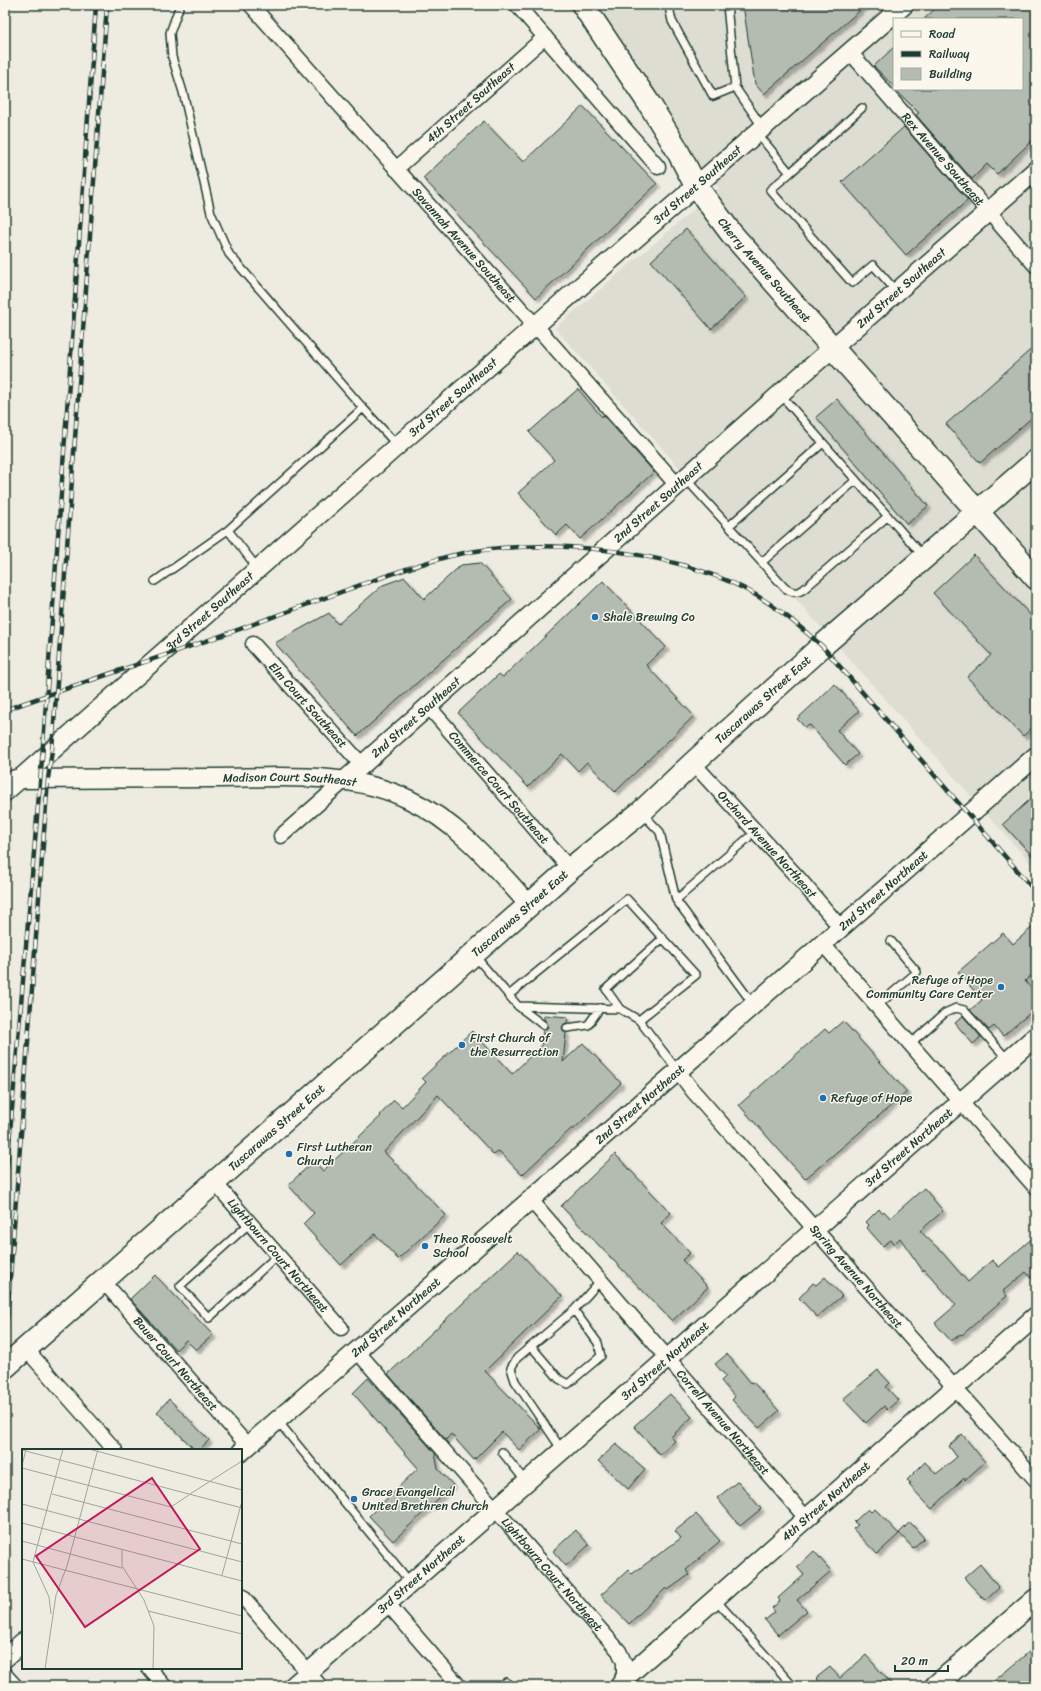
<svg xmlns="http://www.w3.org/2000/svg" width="1041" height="1691" font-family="Sriracha,sans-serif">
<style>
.built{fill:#ddddd2;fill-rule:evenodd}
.building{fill:#b4bbb0;stroke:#1f3d34;filter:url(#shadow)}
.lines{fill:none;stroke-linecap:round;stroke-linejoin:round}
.service-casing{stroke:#1f3d34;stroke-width:10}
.minor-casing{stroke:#1f3d34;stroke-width:17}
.tertiary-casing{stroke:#1f3d34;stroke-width:21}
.secondary-casing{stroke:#1f3d34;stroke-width:23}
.primary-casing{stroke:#1f3d34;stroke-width:25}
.service{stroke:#fbf7ec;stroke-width:7}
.minor{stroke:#fbf7ec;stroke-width:14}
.tertiary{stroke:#fbf7ec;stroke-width:18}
.secondary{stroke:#fbf7ec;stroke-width:20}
.primary{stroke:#fbf7ec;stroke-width:22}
.rail-casing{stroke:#1f3d34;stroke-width:4.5}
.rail{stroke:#fbf7ec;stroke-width:3;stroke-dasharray:9;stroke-linecap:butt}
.poi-dot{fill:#1f6fb2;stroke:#fbf7ec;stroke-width:1.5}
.labels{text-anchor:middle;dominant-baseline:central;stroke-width:3;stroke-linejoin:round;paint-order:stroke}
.street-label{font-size:12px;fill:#1f3d34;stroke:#fbf7ec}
.poi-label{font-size:12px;fill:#1f3d34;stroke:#fbf7ec;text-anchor:start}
.inset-road{fill:none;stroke:#9ba69c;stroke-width:1}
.view{fill:#c2185b;fill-opacity:0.15;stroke:#c2185b;stroke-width:2}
.inset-edge{fill:none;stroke:#1f3d34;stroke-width:2}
</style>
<defs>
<filter id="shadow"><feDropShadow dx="3.5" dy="3.5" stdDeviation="1" flood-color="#0004"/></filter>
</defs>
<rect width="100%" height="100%" fill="#eeece1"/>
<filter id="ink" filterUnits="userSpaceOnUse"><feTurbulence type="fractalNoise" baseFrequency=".025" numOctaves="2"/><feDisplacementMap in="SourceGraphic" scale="8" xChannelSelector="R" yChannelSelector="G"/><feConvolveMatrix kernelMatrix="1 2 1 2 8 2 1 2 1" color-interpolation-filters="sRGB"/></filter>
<g filter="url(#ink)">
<path class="built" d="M597 5H1036V869L555 328 719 188 697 161 636 60ZM894 19H1022V89H894Z"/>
<path class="building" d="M743 5H866L764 94 755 84Z
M939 5H1036V137L997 174 987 164 972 179 916 115 919 113 895 89H1022V19H924Z
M894 47V87L874 66Z
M583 106 657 184 536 298 423 178 484 121 523 162Z
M904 127 968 200 906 255 842 182Z
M686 229 746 297 711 329 651 261Z
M1036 345V414L980 463 946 424Z
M578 389 602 417 603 415 654 472 580 539 567 525 556 535 518 493 554 460 529 432Z
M837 399 928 506 907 524 816 417Z
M974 555 1036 621V724L1023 736 967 677 991 655 933 593Z
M480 563 512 599 357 736 275 643 329 613 338 624 383 585 405 577 424 599 461 565Z
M603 581 666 647 646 665 694 716 615 792 587 762 578 771 562 754 528 787 458 713 499 674 503 677Z
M835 684 859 711 837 730 858 754 845 765 810 725 805 727 797 719Z
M1036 794V860L1003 824Z
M1036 924V971L1025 981 1036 994V1008L1003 1036 994 1026 989 1030 970 1010 982 1000 958 972 1003 933 1013 944Z
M544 1015 568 1017 567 1023 564 1024 562 1028 566 1033 563 1062 583 1043 621 1083 573 1130 572 1128 522 1175 499 1151 494 1155 438 1095 384 1152 446 1215 398 1259 375 1234 341 1265 303 1224 314 1213 288 1185 314 1161 323 1171 381 1116 380 1115 394 1100 402 1107 426 1082 422 1078 472 1031 512 1074 541 1046 543 1030 547 1028 548 1025 544 1019Z
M963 1016 981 1037 973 1044 955 1023Z
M843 1021 907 1092 805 1179 739 1105 825 1029 829 1033Z
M615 1154 671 1213 661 1223 690 1253 682 1260 708 1287 672 1321 561 1206Z
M924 1188 943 1211 920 1231 940 1250 968 1282 992 1260 999 1267 1036 1235V1283L1026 1272 1003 1291 1007 1296 962 1335 961 1334 951 1341 935 1323 956 1305 924 1269 923 1271 900 1238 894 1244 891 1240 883 1246 867 1228 869 1225 866 1222 879 1209 882 1213 884 1211 890 1218Z
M518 1251 562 1296 485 1371 541 1429 519 1450 502 1432 474 1460 451 1434 446 1440 388 1374Z
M155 1275 213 1335 196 1350 186 1340 176 1350 130 1299Z
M825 1277 842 1296 817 1317 799 1298 813 1283 816 1285Z
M727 1354 751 1383 753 1382 779 1411 759 1428 732 1400 735 1397 721 1381 726 1376 715 1364Z
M878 1370 890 1383 886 1387 898 1400 887 1410 884 1406 866 1423 843 1399Z
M368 1378 435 1453 438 1469 453 1485 393 1541 369 1516 418 1468 353 1393Z
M670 1394 692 1417 671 1437 675 1441 660 1455 634 1426Z
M169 1399 209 1440 199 1450H195L157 1412Z
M962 1434 985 1462 965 1480 964 1478 932 1509 909 1485 911 1483 907 1480 925 1462 936 1474 957 1457 949 1446Z
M616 1444 645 1469 628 1489 598 1461Z
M738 1481 761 1509 740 1526 717 1498Z
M868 1509 871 1512 875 1509 899 1534 877 1554 853 1529 858 1525 854 1522Z
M696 1514 720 1541 686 1570 689 1575 668 1590 666 1588 629 1624 601 1595 628 1570 632 1574 681 1538 675 1531Z
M910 1522 924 1538 913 1548 899 1533Z
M576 1530 589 1545 566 1566 553 1551Z
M814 1551 831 1571 797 1600 807 1611 778 1635 765 1620 775 1612 772 1608 780 1601 778 1598 804 1575 797 1567Z
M980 1564 999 1588 986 1600 983 1596 982 1597 964 1578Z
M1036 1646V1679L1027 1686H988Z
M866 1655 893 1686H824L816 1678 830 1667 840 1678Z"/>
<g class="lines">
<defs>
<path id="service" d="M180 5 170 33 172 57 183 92 211 213 229 254 363 408
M670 5 669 7 672 21 713 96 735 87
M727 5 735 87 763 128
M757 133 790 173 770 190 852 283 873 265 896 291
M790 173 862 108
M780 394 923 556
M685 478 785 588C793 593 797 594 804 589L888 516
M729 526 823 443
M762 562 856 480
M258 569 228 530 363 408 397 445
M155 581 228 530
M642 813 660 832 676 900
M748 838 676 900 753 1004
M475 956 518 1006 543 1025
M509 995 627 899 696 975 639 1020 678 1071
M518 1006 620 1009
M877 1006 917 972 891 941
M639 1020 620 1009 606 989 663 938
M567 1028 588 1025 600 1008
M910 1044 945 1013 956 1008 964 1010 1008 1060
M250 1223 180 1286 209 1318 278 1255
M531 1346 559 1379 568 1384 601 1356 598 1343 574 1310
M277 1420 410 1582
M562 1450 515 1381 511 1368 517 1358 574 1310 601 1280
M502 1452 526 1482
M715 1599 793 1686
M506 1682 510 1686"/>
<g id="minor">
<path id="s1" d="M251 5 677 485"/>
<path d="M517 5 658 167"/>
<path id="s2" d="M850 52 1036 266"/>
<path id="s3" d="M396 169 545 37"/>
<path id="s4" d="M253 644 362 765"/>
<path id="s5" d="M428 706 570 869"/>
<path id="s6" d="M693 763 801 881 840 927"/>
<path d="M281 836 344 781"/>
<path d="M822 943 1036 1188"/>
<path id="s7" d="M678 1071 693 1091 1036 1480"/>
<path id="s8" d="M215 1183 341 1328"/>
<path id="s9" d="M530 1199 806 1518"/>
<path id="s10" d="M103 1281 248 1446"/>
<path d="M26 1349 115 1450"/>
<path id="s11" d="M356 1350 619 1651 624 1662V1679L619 1683"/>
<path d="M241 1595 320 1686"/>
<path d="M387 1603 459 1686"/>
<path d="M149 1668 164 1686"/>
<path d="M5 1675 15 1686"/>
</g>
<g id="tertiary">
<path id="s12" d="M15 779C81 779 146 778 212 778 276 778 348 770 408 799 458 822 494 866 530 906"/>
<path id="s13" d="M344 781 780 394 1036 170"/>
<path id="s14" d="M5 792 397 446 904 5"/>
<path id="s15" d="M241 1452 678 1071 1036 756"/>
<path d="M5 1658 23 1642"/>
<path id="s16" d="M293 1686 1036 1036"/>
<path id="s17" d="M624 1686V1679L1036 1316"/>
</g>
<path id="secondary" d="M935 1686 1036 1599"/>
<g id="primary">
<path id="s18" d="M583 5 650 105 675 146 696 186 731 233 1036 578"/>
<path id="s19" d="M5 1367 570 869 641 812 693 763 822 646 1036 461"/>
</g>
</defs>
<use href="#service" class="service-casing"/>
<use href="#minor" class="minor-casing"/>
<use href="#tertiary" class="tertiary-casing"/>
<use href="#secondary" class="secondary-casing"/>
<use href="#primary" class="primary-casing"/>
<use href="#service" class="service"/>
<use href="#minor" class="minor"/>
<use href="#tertiary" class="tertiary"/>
<use href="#secondary" class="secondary"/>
<use href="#primary" class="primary"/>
<defs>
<path id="rail" d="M5 710C83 682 162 657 240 629 281 614 322 599 363 584 395 573 426 561 459 554 546 537 666 549 745 589 774 604 798 625 822 646L1036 892
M5 1191 42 759 96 5
M5 1344 48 779 52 750 107 5"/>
</defs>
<use href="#rail" class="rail-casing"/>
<use href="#rail" class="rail"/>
</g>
</g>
<g class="poi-dot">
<circle cx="595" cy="617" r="4"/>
<circle cx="1001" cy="987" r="4"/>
<circle cx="462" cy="1045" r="4"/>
<circle cx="823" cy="1098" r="4"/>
<circle cx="289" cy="1154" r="4"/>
<circle cx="425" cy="1246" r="4"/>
<circle cx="354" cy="1499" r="4"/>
</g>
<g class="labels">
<g class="street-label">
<text stroke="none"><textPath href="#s3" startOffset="100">4th Street Southeast</textPath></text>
<text stroke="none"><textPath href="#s2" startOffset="142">Rex Avenue Southeast</textPath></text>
<text stroke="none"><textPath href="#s14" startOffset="921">3rd Street Southeast</textPath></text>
<text stroke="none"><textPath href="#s1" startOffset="321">Savannah Avenue Southeast</textPath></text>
<text stroke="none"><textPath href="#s18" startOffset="322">Cherry Avenue Southeast</textPath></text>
<text stroke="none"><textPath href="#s13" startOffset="744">2nd Street Southeast</textPath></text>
<text stroke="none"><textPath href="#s14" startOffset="597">3rd Street Southeast</textPath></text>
<text stroke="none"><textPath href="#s13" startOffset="420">2nd Street Southeast</textPath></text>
<text stroke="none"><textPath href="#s14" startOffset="273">3rd Street Southeast</textPath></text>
<text stroke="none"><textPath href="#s19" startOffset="1010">Tuscarawas Street East</textPath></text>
<text stroke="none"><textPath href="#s4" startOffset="82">Elm Court Southeast</textPath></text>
<text stroke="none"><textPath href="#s13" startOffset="96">2nd Street Southeast</textPath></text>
<text stroke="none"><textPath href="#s12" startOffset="275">Madison Court Southeast</textPath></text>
<text stroke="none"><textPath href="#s5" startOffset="108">Commerce Court Southeast</textPath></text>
<text stroke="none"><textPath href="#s6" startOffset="110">Orchard Avenue Northeast</textPath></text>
<text stroke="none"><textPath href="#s15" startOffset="853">2nd Street Northeast</textPath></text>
<text stroke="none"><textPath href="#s19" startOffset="686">Tuscarawas Street East</textPath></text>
<text stroke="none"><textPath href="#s15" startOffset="529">2nd Street Northeast</textPath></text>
<text stroke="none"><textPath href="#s19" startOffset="362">Tuscarawas Street East</textPath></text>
<text stroke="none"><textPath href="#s16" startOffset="818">3rd Street Northeast</textPath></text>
<text stroke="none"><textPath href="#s8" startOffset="96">Lightbourn Court Northeast</textPath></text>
<text stroke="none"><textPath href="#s7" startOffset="272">Spring Avenue Northeast</textPath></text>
<text stroke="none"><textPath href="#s15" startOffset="205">2nd Street Northeast</textPath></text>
<text stroke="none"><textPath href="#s16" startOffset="494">3rd Street Northeast</textPath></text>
<text stroke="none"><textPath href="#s10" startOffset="110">Bauer Court Northeast</textPath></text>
<text stroke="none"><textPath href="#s9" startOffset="295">Correll Avenue Northeast</textPath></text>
<text stroke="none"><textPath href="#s17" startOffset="276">4th Street Northeast</textPath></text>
<text stroke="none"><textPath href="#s16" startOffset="170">3rd Street Northeast</textPath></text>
<text stroke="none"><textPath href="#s11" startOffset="298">Lightbourn Court Northeast</textPath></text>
</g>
<g class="poi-label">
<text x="603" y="617">Shale Brewing Co</text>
<text x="993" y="980" text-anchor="end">Refuge of Hope<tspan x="993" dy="14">Community Care Center</tspan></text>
<text x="470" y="1038">First Church of<tspan x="470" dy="14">the Resurrection</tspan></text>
<text x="831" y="1098">Refuge of Hope</text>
<text x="297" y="1147">First Lutheran<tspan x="297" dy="14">Church</tspan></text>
<text x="433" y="1239">Theo Roosevelt<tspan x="433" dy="14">School</tspan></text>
<text x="362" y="1492">Grace Evangelical<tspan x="362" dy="14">United Brethren Church</tspan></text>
</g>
</g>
<g transform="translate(22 1449)">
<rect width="220" height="220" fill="#eeece1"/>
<path class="inset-road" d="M67 0 220 41M0 1 220 59M0 17 4 0M0 19 149 58 167 46M30 45 220 95M168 45 220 12M0 55 220 113M0 74 220 132M0 92 100 119M100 100V117L122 151 132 177 131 220M0 110 220 167M200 126 220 52M126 162 220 185M29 165 27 148 11 113 41 0M23 220 34 146 45 117 76 0"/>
<path class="view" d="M130 29 178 100 63 178 14 107Z"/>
<rect width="220" height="220" class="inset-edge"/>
</g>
<rect width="1041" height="1691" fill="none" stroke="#fbf7ec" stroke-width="20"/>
<rect x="10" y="10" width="1021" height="1671" fill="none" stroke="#1f3d34" stroke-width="1.5" filter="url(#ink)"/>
<rect x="893" y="18" width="130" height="72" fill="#fbf7ec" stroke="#a3ada2"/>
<rect x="901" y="31" width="20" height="6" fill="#fbf7ec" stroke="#a3ada2"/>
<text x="929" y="38" font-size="12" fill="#1f3d34">Road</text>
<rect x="901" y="51" width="20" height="6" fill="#1f3d34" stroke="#a3ada2"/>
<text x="929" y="58" font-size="12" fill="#1f3d34">Railway</text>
<rect x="901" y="68" width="20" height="12" fill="#b4bbb0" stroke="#a3ada2"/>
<text x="929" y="78" font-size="12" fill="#1f3d34">Building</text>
<path d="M895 1665v6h53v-6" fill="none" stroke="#1f3d34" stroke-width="2"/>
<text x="901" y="1665" font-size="12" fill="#1f3d34" stroke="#fbf7ec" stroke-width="3" paint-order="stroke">20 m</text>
</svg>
